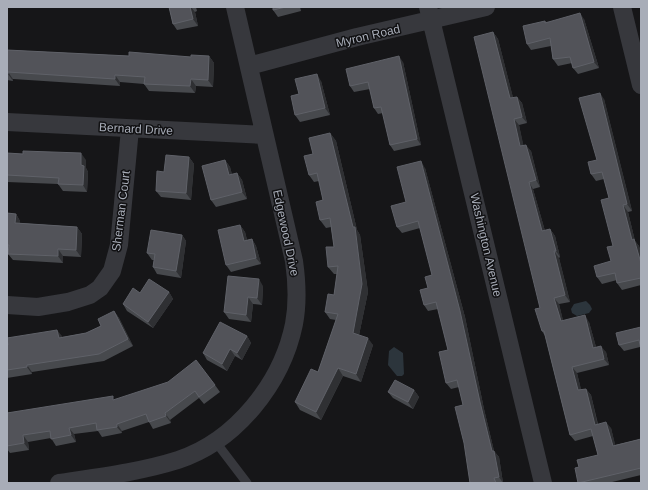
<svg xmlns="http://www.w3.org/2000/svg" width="648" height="490" font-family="Helvetica,sans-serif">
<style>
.water{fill:#2c353c}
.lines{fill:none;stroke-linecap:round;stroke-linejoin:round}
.lane{stroke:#37383d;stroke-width:9}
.street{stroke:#37383d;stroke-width:18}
.wall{fill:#47494d}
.shaded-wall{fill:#2f3033}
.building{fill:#525359;stroke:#5f6168}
.labels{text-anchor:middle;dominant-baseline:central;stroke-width:3;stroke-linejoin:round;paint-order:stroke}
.street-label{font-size:12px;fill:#a8adb8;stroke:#111113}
</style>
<rect width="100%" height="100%" fill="#161618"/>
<path class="water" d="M586 301 590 305 592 309 589 313 577 316 572 313 571 309 574 304Z
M394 347 403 353 404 374 402 376H397L388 365 389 351Z"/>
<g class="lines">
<path class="lane" d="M215 441 247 483"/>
<path class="street" d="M428 7 543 483
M622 7 641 85
M249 66 357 37 486 7
M7 122 264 135
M7 305 38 307 68 302 90 295 100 288 112 271 119 245 130 129
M59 483C99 477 140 472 178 460 236 441 282 383 294 324 298 303 297 282 294 261L235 7"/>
</g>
<path class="wall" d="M169 7H196L197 11 195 12 198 26 177 30 173 24Z
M273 7H300L301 11 278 17 273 10Z
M584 19 599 68 578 74 573 68 572 63 558 66 553 59 551 46 531 50 527 44 545 21 546 22Z
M493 32 498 39 513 98 517 97 522 103 527 123 519 125 523 145 531 151 540 187 533 189 545 231 550 229 555 236 560 257 559 258 570 302 559 304 563 321 589 322 596 347 606 352 609 365 577 373 581 390 586 389 591 395 598 424 611 428 615 445 641 439V475L608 483H578L579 467 598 455 593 436 575 441 570 435 545 336 542 331 540 308Z
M7 50 129 56 191 57 209 56 214 63 213 87 196 86 195 93 149 91 144 84 120 82V86L13 79V81L7 80Z
M403 62 421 145 394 151 390 145 383 113 378 114 374 108 370 89 354 92 350 86Z
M321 81 330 115 300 122 295 115 299 94Z
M604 99 632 211 628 212 635 241 639 246 641 253V285L622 290 617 283V280L602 284 597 277 611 261 613 246 609 198 604 179 596 181 591 174 597 160Z
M330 133 336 141 357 230 360 235 368 292 359 335 373 345 361 382 343 376 321 420 300 410 295 402 318 372 336 320 330 319 325 312 334 295 337 274H334L328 267 334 247 331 227 326 228 320 220 323 200 319 181 314 182 309 175 313 154Z
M7 153 86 160V168L88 172 87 192 63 191 58 184 7 182Z
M189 157 194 164 191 200 161 197 156 191 164 172Z
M225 160 230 167 232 175 237 173 242 180 247 199 216 207 211 200Z
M425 168 465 317 484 409 494 451 499 457 503 483H470L463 405 459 387 451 389 446 383 448 350 438 309 428 311 424 305 428 288 432 275 420 228 402 233 397 227 406 202Z
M7 213 16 214 20 221V223L77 227 82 234 81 257 63 256V263L13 260 8 254V251H7Z
M240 225 245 232 247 240 252 239 256 246 261 264 231 272 226 265Z
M182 235 186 241 181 278 157 274 153 267 154 260H152L147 253Z
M263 286 262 305 253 304 251 322 229 319 224 312Z
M169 292 173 299 153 328 127 311 123 304Z
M114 311 119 318 133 346 104 361 32 372V374L7 378V345L62 336V337L86 333 101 326Z
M641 327 640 347 624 351 619 345Z
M247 336 251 343 242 360 235 356 227 371 207 360 203 353Z
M215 385 220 392 204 404 199 398 170 420 171 423 153 429 149 422 122 431V433L102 437 98 431 74 434 76 442 56 446 51 438 28 442 29 450 10 453 7 449V413L115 400Z
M414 390 419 397 413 409 393 398 388 392Z"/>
<path class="shaded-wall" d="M190 7H191L195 12 198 26 193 19Z
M580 13 584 19 599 68 594 62Z
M493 32 498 39 515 105 510 98Z
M209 56 214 63 213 87 208 80Z
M399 56 403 62 421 145 417 139Z
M8 72 13 79V81L8 74Z
M317 74 321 81 330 115 325 108Z
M115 75 120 82V86L115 79Z
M191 79 196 86 195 93 190 86Z
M600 93 604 99 632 211 627 204Z
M517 97 522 103 527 123 522 117Z
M514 119 519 125 525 152 520 146Z
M330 133 336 141 357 230 360 235 368 292 358 340 353 333V227Z
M526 145 531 151 540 187 536 180Z
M81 153 86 160V168L88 172 87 192 83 185 81 165Z
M189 157 194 164 191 200 186 193Z
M225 160 230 167 234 182 229 175Z
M421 161 425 168 465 317 484 409 494 451 499 457 503 483 499 477 492 451Z
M237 173 242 180 247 199 242 192Z
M529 182 533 189 547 238 542 231Z
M623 205 628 212 635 241 639 246 641 253V263L632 240Z
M16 214 20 221V230L15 223Z
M240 225 245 232 249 248 244 241Z
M77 227 82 234 81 257 76 250Z
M550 229 555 236 560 257 556 251Z
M182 235 186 241 181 278 176 271Z
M252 239 256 246 261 264 256 258Z
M58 249 63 256V263L58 256Z
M554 251 559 258 570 302 565 295Z
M259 279 263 286 262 305 257 298Z
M169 292 173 299 153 328 148 322Z
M248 297 253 304 251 322 246 315Z
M554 298 559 304 565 328 561 321Z
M114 311 119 318 133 346 128 339Z
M585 315 589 322 598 354 593 348Z
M57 330 62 336 63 345 59 338Z
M247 336 251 343 242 360 237 353Z
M368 338 373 345 361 382 356 374Z
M601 346 606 352 609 365 604 359Z
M230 349 235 356 227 371 222 364Z
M27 365 32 372V374L27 367Z
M572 367 577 373 583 397 578 390Z
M338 368 343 376 321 420 316 412Z
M586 389 591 395 599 431 595 425Z
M414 390 419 397 413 409 408 402Z
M165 413 170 420 171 423 166 416Z
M606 422 611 428 617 452 613 446Z
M117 424 122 431V433L117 427Z
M69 428 74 434 76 442 71 435Z
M23 435 28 442 29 450 24 443Z"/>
<path class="building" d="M169 7H190L193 19 173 24Z
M273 7H286L273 10Z
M580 13 594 62 573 68 570 57 553 59 550 38 527 44 523 26 545 21V23Z
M493 32 510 98 517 97 522 117 514 119 520 146 526 145 536 180 529 182 542 231 550 229 556 251H554L565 295 554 298 561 321 585 315 593 348 601 346 604 359 572 367 578 390 586 389 595 425 606 422 613 446 641 439V468L578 483 575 468 579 467 577 460 598 455 591 429 570 435 544 331H542L535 309 540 308 474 37Z
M7 50 129 56V52L191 57V55L209 56 208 80 191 79 190 86 144 84 145 77 115 75V79L8 72V74H7Z
M399 56 417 139 390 145 381 107 374 108 368 82 350 86 346 69Z
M317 74 325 108 295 115 291 96 299 94 295 79Z
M600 93 627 204 623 205 632 240 634 239 641 263V278L617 283 615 273 597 277 594 266 611 261 607 247 613 246 601 200 609 198 602 172 591 174 588 162 597 160 579 98Z
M330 133 353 227H355L362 284 353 333 368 338 356 374 338 368 316 412 295 402 311 369 318 372 338 314 325 312 328 294 334 295 338 266 328 267 326 247H334L330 218 320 220 316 202 323 200 317 173 309 175 304 156 313 154 309 138Z
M23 151 81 153V165L84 166 83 185 58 184 59 178 7 175V153L23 154Z
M166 155 189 157 186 193 156 191 157 171 164 172Z
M225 160 229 175 237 173 242 192 211 200 202 166Z
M421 161 460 311 480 402 492 451H494L499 477 494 478 496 483H470L464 443 455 407 463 405 457 380 446 383 439 352 448 350 436 302 424 305 420 290 428 288 425 277 432 275 418 221 397 227 391 206 406 202 397 167Z
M7 213 16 214 15 223 77 227 76 250 58 249V256L8 254 9 245H7Z
M240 225 244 241 252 239 256 258 226 265 218 230Z
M151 230 182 235 176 271 153 267 155 254 147 253Z
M228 276 259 279 257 298 248 297 246 315 224 312Z
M149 279 169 292 148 322 123 304 133 288 140 293Z
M114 311 128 339 99 354 27 365V367L7 370V345H8L7 338 57 330 59 338 86 333 101 326 98 319Z
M220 322 247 336 237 353 230 349 222 364 203 353Z
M641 327V350L639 340 619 345 616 333Z
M196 360 215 385 199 397 195 391 165 413 166 416 149 422 146 414 117 424V427L97 430 96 423 69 428 71 435 51 439 50 431 23 435 24 443 7 446V413L113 396V400L168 382Z
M395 380 414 390 408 402 388 392Z"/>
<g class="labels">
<g class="street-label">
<text transform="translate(368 36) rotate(-13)">Myron Road</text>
<text transform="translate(136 129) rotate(3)">Bernard Drive</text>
<text transform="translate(121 211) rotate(-83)">Sherman Court</text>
<text transform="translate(286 233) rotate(78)">Edgewood Drive</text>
<text transform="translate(486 245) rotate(77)">Washington Avenue</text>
</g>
</g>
<rect width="648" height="490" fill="none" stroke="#a8adb8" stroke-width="16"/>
</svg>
